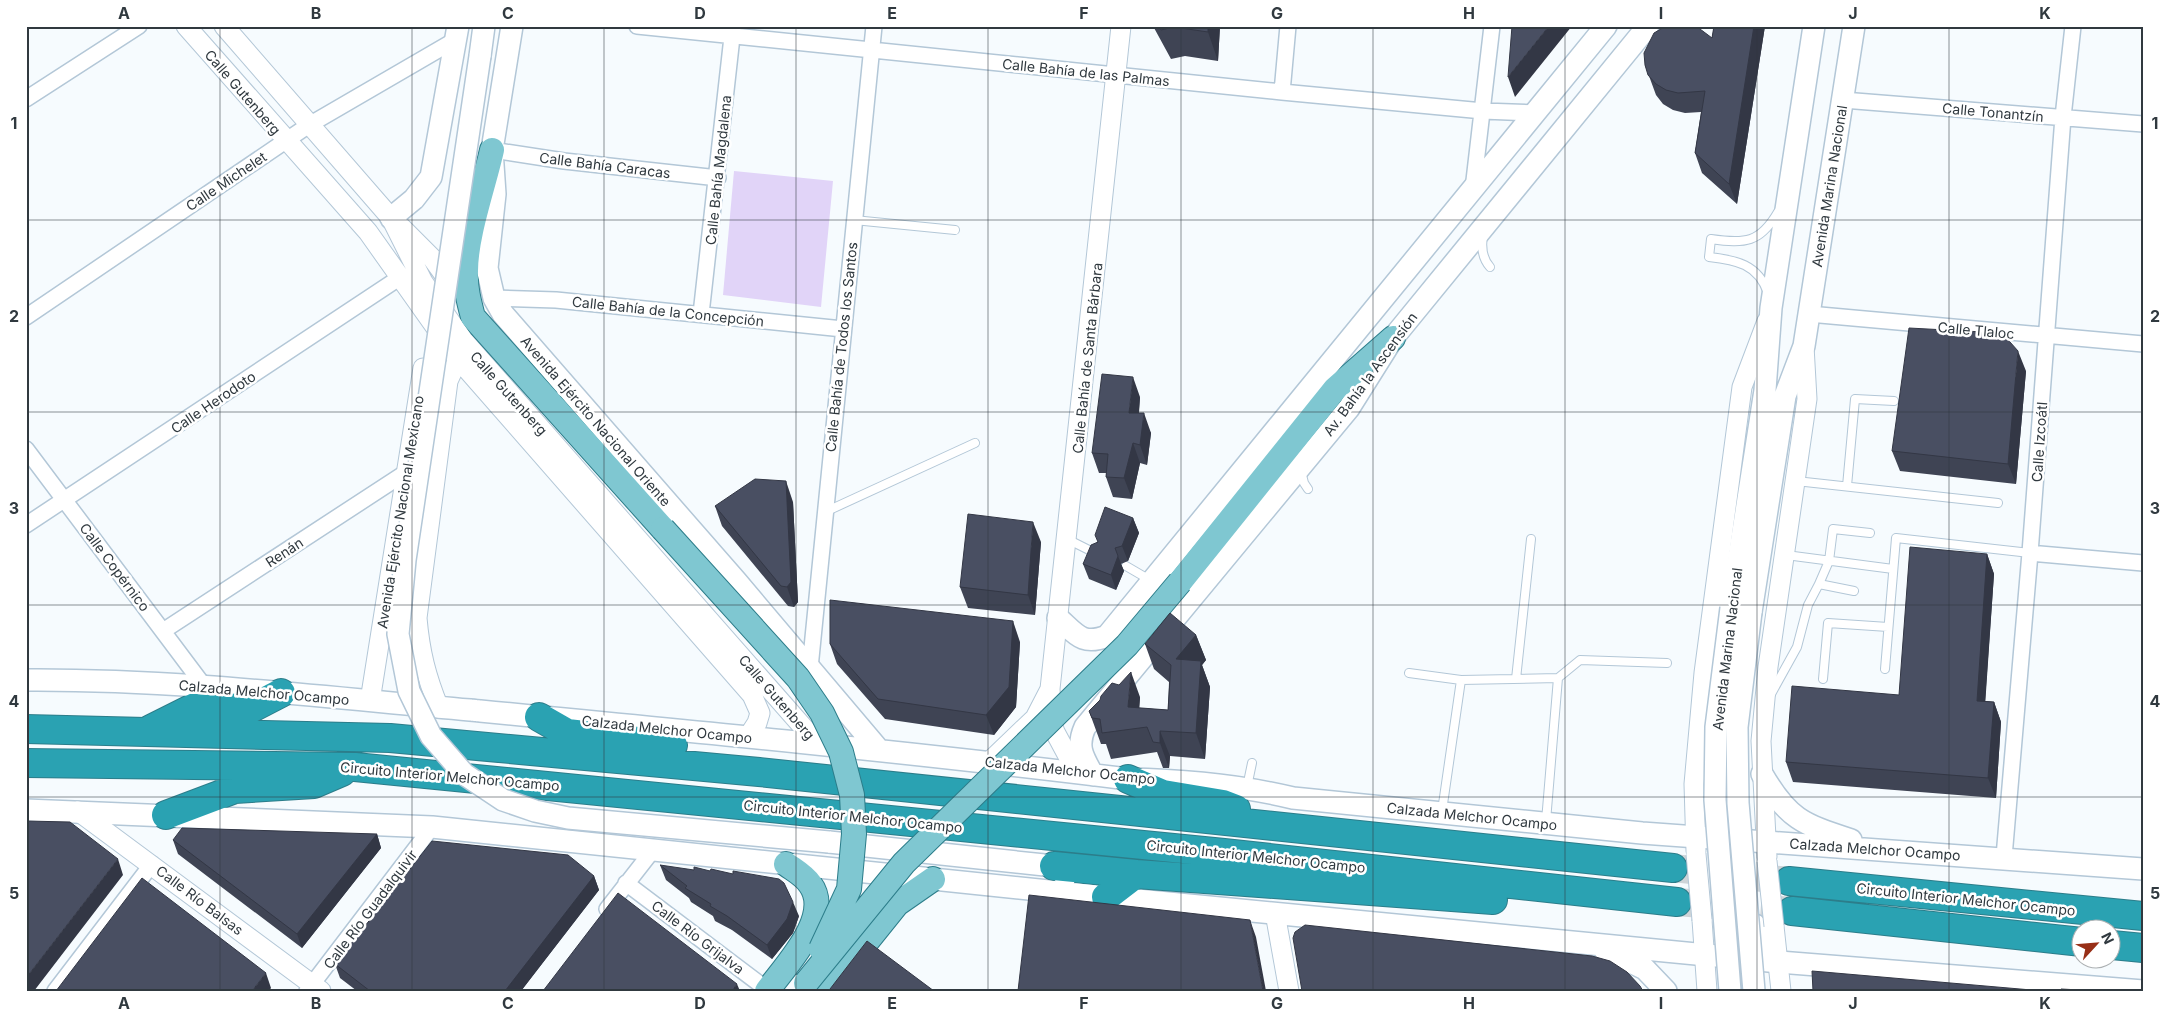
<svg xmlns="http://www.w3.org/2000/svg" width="2169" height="1017" font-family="Inter,sans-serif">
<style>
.green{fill:#e1d4f8}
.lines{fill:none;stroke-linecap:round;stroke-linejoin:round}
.motorway-tunnel{stroke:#ced4d8;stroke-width:28;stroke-dasharray:28 14;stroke-linecap:butt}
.service-casing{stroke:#b3c7d7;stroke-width:10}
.minor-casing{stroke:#b3c7d7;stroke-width:18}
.tertiary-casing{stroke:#b3c7d7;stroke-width:21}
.secondary-casing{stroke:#b3c7d7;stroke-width:24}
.primary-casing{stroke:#2c7d8a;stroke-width:26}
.motorway-casing{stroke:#2c7d8a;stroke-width:30}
.service{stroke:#fff;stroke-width:8}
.minor{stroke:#fff;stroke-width:15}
.tertiary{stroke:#fff;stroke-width:19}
.secondary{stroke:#fff;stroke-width:21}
.primary{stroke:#7fc7d1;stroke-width:24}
.motorway{stroke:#2aa2b2;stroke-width:28}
.tertiary-bridge-casing{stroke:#b3c7d7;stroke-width:21;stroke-linecap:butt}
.secondary-bridge-casing{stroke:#b3c7d7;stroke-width:24;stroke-linecap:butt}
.primary-bridge-casing{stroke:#2c7d8a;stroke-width:26;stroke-linecap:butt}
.tertiary-bridge{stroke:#fff;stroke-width:19}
.secondary-bridge{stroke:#fff;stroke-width:21}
.primary-bridge{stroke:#7fc7d1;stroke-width:24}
.wall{fill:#3f4454}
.shaded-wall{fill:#333745}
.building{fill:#494f62;stroke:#333745}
.grid{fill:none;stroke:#30393f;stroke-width:1;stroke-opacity:0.55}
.labels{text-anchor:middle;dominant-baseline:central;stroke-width:5;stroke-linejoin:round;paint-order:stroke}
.street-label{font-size:14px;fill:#30393f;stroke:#fff}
.neatline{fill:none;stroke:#30393f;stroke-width:2}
.grid-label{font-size:16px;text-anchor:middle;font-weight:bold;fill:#30393f}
</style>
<rect width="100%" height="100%" fill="#f6fbfe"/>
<path class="green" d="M734 171 833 181 821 307 723 295Z"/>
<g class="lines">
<path class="motorway-tunnel" d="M1673 868 1789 881
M1677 902 1792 911"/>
<defs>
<path id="service" d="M854 220 955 230
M1483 236C1481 248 1482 258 1490 267
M1768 293C1758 264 1736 260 1709 257L1711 239C1745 244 1760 243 1778 212
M1301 471 1304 483 1308 489
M1796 481 1998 503
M1847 486 1855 399 1894 401
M825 512 975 443
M1067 539 1097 554
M1786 555 1893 569
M1126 566 1150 580
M1854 591 1819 584 1829 561 1833 529 1870 533
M1885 669 1896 538 2030 553
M1409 673 1461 680 1558 678
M1516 679 1531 539
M1823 679 1828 623 1888 627
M1771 694 1797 647 1808 605 1819 584
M1247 787 1252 763
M1442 811 1461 680
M1546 821 1558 678 1580 660 1667 663"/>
<path id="minor" d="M637 26 1282 92 1483 111 1536 113
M1282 92 1288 26
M26 99 139 26
M1843 100 2143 124
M492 150 564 161 718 178
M1473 189 1492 26
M494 298 556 300 843 329
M701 314 733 28
M1809 314 2143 344
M26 317 309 125 457 39
M26 449 204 686
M26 525 399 278
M2030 553 2143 563
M163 631 405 473
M810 668 874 26
M2004 857 2030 553 2063 117 2073 26
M626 883 769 991
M607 909 653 850
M55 991 152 864
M307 991 432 827"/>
<path id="tertiary" d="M186 26 368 232 458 359 752 695 760 713 757 723 748 737
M224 26 391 218 423 282 463 340 818 744
M401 227 432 258 453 287
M370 701 423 368
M439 708C426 676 420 652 417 618L448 381 458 359
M989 762 1035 718 1050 689
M1077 773 1055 732 1052 723 1050 689 1121 26
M78 811 321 991
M1696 851 1694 784 1704 673 1742 387 1767 321
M1767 857 1761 741 1768 667 1807 399 1804 346
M1275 913 1289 991
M1702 920 1707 991
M1774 926 1781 991"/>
<path id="secondary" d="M512 26 492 150 495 194 487 268 494 298 503 314 736 581 879 750
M480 56 484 26
M391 218 414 199 431 177 458 26
M1731 608 1765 390 1771 308 1814 26
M1751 612 1785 396 1804 346 1854 26
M1058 618C1076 634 1082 646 1107 636L1606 26
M26 680C175 679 322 697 470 710 689 731 909 752 1128 779 1184 780 1239 785 1293 798L1642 833 2143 869
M1762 774C1788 819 1802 824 1851 840
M1093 775C1083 757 1076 747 1085 727L1349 408 1393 338 1648 26
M26 810 432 827 1106 897 1779 962 2143 991
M829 842 1054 866 1066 876
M1755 925 1779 962
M1604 949 1645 969 1666 991"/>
<path id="primary" d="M492 150C484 186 466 235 466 271 465 287 469 302 473 317L663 529
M1180 582 1335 389 1393 338
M767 991C786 965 834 916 810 884 804 875 794 870 786 864
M827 991 897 904 933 879"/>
<path id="motorway" d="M539 717 567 733 673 745
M26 729 390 738 759 772 1673 868
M151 729 195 707 252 708 281 693
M26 763 355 767 1224 853 1677 902
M1128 779 1163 794 1223 804 1236 809
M166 815 235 789 314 784 342 772
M1054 866 1136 874
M1789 881 2143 916
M1106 897 1136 874 1493 900
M1792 911 2082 942
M2112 945 2143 948"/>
</defs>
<use href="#service" class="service-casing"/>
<use href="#minor" class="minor-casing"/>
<use href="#tertiary" class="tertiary-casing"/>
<use href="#secondary" class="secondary-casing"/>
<use href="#primary" class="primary-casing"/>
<use href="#motorway" class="motorway-casing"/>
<use href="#service" class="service"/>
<use href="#minor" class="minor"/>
<use href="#tertiary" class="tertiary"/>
<use href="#secondary" class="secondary"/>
<use href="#primary" class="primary"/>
<use href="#motorway" class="motorway"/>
<defs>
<path id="tertiary-bridge" d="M1696 854 1702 920
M1767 861 1774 926"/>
<path id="secondary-bridge" d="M480 56 405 560 398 634 409 691 431 736 464 774 503 800 535 811 568 818 829 842
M1751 612 1737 727 1738 803 1754 991
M1730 991 1715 800 1716 727 1731 608"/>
<path id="primary-bridge" d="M663 529 798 678 822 713 841 752 852 795 854 834 849 889 821 949
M806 983 904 863 1127 645 1180 582"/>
</defs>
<use href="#tertiary-bridge" class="tertiary-bridge-casing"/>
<use href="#secondary-bridge" class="secondary-bridge-casing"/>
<use href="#primary-bridge" class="primary-bridge-casing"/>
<use href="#tertiary-bridge" class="tertiary-bridge"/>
<use href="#secondary-bridge" class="secondary-bridge"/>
<use href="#primary-bridge" class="primary-bridge"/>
</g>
<path class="wall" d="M1153 26H1220L1218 61 1185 56 1171 59Z
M1714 26H1765L1737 204 1702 173 1695 153 1701 112 1685 113 1673 110 1663 104 1656 95 1645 65 1712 38Z
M2026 371 2016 484 1900 471 1892 451Z
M1140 397 1139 413 1151 433 1147 465 1140 463 1132 499 1113 497 1106 477V473H1099L1092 453Z
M793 502 798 602 794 607 788 606 722 526 715 506Z
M1133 518 1139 533 1128 561 1121 564 1124 571 1116 590 1089 579 1083 564 1097 542Z
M1041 542 1035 615 968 608 960 587Z
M1987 554 1994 574 1985 701 1994 702 2001 722 1996 798 1793 782 1786 762 1899 695Z
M1196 635 1206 660 1202 665 1210 687 1205 759 1170 756 1169 768H1163L1157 752 1111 759 1106 744H1101L1089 711 1140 697 1139 708 1168 710 1169 682 1154 669 1145 644Z
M1020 642 1016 707 994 735 885 719 837 664 830 644Z
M377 834 381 848 302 948 178 854 173 840Z
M660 865 799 916 793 933 772 959 732 930 715 921 713 916 691 902 689 898 666 880Z
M594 876 599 890 521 991H357L340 978 335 964Z"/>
<path class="shaded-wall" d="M1208 26H1220L1218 61 1208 32Z
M1549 26H1572L1515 97 1508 77Z
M1754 26H1765L1737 204 1729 184Z
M2018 351 2026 371 2016 484 2008 464Z
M1133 377 1140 397 1137 433 1129 413Z
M1144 413 1151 433 1147 465 1140 445Z
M1133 443 1140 463 1132 499 1124 478Z
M786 481 793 502 798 602 794 607 787 587Z
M1133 518 1139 533 1128 561 1122 546Z
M1033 522 1041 542 1035 615 1028 595Z
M1987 554 1994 574 1984 721 1977 701Z
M1118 556 1124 571 1116 590 1111 575Z
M1013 621 1020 642 1016 707 994 735 986 715Z
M1196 635 1206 660 1202 665 1210 687 1205 759 1196 733 1176 659Z
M1131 672 1140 697 1138 728 1128 707Z
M1994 702 2001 722 1996 798 1988 778Z
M1160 731 1170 756 1169 768 1160 743Z
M377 834 381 848 302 948 297 934Z
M118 859 123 875 34 991H26V978Z
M594 876 599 890 521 991H505Z
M793 902 799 916 793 933 772 959 767 945Z
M1250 920 1256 937 1266 991H1263Z
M266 973 271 988 269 991H252Z
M737 984 740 991H732Z"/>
<path class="building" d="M1159 26H1208V32L1174 27 1161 30Z
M1512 26H1549L1508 77Z
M1666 26H1696L1712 38 1714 26H1754L1729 184 1695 153 1705 91 1678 93 1666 90 1656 84 1648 75 1645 65 1644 53 1654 33Z
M1909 328 2002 333 2018 351 2008 464 1892 451Z
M1102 374 1133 377 1129 413H1144L1140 445 1133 443 1124 478 1106 477 1108 454 1092 453Z
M755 479 786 481 791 582 787 587 781 586 715 506Z
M1105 507 1133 518 1122 546 1115 548 1118 556 1111 575 1083 564 1091 545 1098 542 1095 535Z
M968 514 1033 522 1028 595 960 587Z
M1910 547 1987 554 1977 701 1994 702 1988 778 1786 762 1792 686 1899 695Z
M830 600 1013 621 1009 687 986 715 878 699 830 644Z
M1170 613 1196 635 1176 659 1201 661 1196 733 1160 731V743L1153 742 1147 727 1102 733 1100 719 1092 718 1089 711 1100 700 1101 696 1112 683 1119 685 1131 672 1128 707 1168 710 1171 665 1145 644Z
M26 821 70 822 118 859 26 978Z
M182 828 377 834 297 934 173 840Z
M432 841 568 855 594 876 505 991H370L335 964Z
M660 865 694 870V867L710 871 711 869 733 874V871L779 879 784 883 793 902 787 919 767 945 727 916 710 906 711 904 685 888 687 886Z
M142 878 266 973 252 991H56Z
M618 893 737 984 732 991H543Z
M1029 895 1250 920 1263 991H1018Z
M1305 925 1592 956 1610 961 1627 972 1640 986 1643 991H1302L1293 938 1295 932Z
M867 941 934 991H832L830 989Z
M1812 971 2043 991H1813Z
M2061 989 2099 991H2061Z"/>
<path class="grid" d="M220 26V991M412 26V991M604 26V991M796 26V991M988 26V991M1181 26V991M1373 26V991M1565 26V991M1757 26V991M1949 26V991M26 220H2143M26 412H2143M26 605H2143M26 797H2143"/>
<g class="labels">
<g class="street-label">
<text transform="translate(1086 72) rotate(6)">Calle Bahía de las Palmas</text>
<text transform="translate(243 92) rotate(49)">Calle Gutenberg</text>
<text transform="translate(1993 112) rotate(5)">Calle Tonantzín</text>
<text transform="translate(605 165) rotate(7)">Calle Bahía Caracas</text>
<text transform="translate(718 170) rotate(-84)">Calle Bahía Magdalena</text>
<text transform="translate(226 181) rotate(-34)">Calle Michelet</text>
<text transform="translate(1829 186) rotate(-81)">Avenida Marina Nacional</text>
<text transform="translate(668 311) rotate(6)">Calle Bahía de la Concepción</text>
<text transform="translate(1976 330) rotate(5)">Calle Tlaloc</text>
<text transform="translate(841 347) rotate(-84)">Calle Bahía de Todos los Santos</text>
<text transform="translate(1087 358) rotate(-84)">Calle Bahía de Santa Bárbara</text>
<text transform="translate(1370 374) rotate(-54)">Av. Bahía la Ascensión</text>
<text transform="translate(509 393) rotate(48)">Calle Gutenberg</text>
<text transform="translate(213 402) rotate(-34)">Calle Herodoto</text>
<text transform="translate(596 421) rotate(49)">Avenida Ejército Nacional Oriente</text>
<text transform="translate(2039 442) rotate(-86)">Calle Izcoátl</text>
<text transform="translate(400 512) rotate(-81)">Avenida Ejército Nacional Mexicano</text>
<text transform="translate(284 552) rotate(-33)">Renán</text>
<text transform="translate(115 567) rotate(53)">Calle Copérnico</text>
<text transform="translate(1727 649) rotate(-83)">Avenida Marina Nacional</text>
<text transform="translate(264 692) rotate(5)">Calzada Melchor Ocampo</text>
<text transform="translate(777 697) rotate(49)">Calle Gutenberg</text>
<text transform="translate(667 729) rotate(6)">Calzada Melchor Ocampo</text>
<text transform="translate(1070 770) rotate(6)">Calzada Melchor Ocampo</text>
<text transform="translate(450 776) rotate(5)">Circuito Interior Melchor Ocampo</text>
<text transform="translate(853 816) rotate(6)">Circuito Interior Melchor Ocampo</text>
<text transform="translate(1472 816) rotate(6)">Calzada Melchor Ocampo</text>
<text transform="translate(1875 849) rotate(4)">Calzada Melchor Ocampo</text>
<text transform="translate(1256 856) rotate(6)">Circuito Interior Melchor Ocampo</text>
<text transform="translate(1966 899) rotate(6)">Circuito Interior Melchor Ocampo</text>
<text transform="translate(200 900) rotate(37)">Calle Río Balsas</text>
<text transform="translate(370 909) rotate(-53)">Calle Río Guadalquivir</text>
<text transform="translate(698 937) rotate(37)">Calle Río Grijalva</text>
</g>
</g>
<rect width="2169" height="1017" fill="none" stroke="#ffffff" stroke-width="55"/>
<g transform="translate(2096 944) rotate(64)"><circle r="24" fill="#ffffff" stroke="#acb0b2"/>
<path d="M0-4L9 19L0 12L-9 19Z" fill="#982f17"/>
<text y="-8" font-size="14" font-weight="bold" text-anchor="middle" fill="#30393f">N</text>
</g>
<rect x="28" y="28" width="2114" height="962" class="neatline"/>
<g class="grid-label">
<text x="124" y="19">A</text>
<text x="316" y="19">B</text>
<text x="508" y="19">C</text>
<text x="700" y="19">D</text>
<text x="892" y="19">E</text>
<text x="1084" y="19">F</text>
<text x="1277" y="19">G</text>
<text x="1469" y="19">H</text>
<text x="1661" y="19">I</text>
<text x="1853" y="19">J</text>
<text x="2045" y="19">K</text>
<text x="14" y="129">1</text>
<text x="2155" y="129">1</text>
<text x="14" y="322">2</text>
<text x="2155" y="322">2</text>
<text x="14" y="514">3</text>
<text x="2155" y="514">3</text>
<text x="14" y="707">4</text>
<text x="2155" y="707">4</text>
<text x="14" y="899">5</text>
<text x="2155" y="899">5</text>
<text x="124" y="1009">A</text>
<text x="316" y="1009">B</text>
<text x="508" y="1009">C</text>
<text x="700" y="1009">D</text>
<text x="892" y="1009">E</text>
<text x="1084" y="1009">F</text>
<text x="1277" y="1009">G</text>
<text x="1469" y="1009">H</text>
<text x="1661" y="1009">I</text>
<text x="1853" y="1009">J</text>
<text x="2045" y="1009">K</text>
</g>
</svg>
